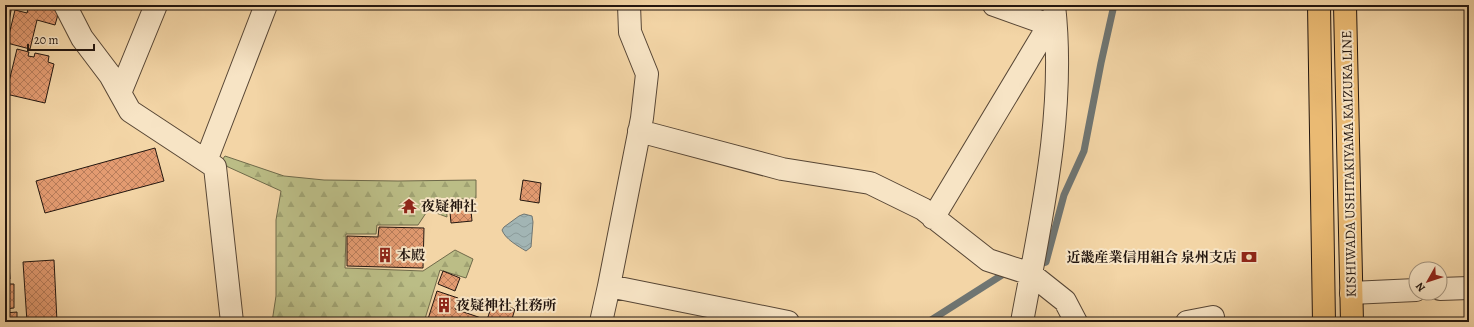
<svg xmlns="http://www.w3.org/2000/svg" width="1474" height="327" font-family="Alegreya,'Noto Serif JP',serif">
<style>
.forest{fill:url(#forest-firs);stroke:#6f6a4a}
.water{fill:url(#water-waves);stroke:#6f7572}
.lines{fill:none;stroke-linecap:round;stroke-linejoin:round}
.stream{stroke:#6f7572;stroke-width:7}
.building{fill:url(#building-cross-hatch);stroke:#23160f}
.minor-casing{stroke:#574635;stroke-width:24}
.major-casing{stroke:#23160f;stroke-width:24}
.minor{stroke:#f7e4c5;stroke-width:22}
.major{stroke:#eaba73;stroke-width:22}
.labels{text-anchor:middle;dominant-baseline:central;stroke-width:4;stroke-linejoin:round;paint-order:stroke}
.street-label{font-size:14px;fill:#23160f;stroke:#f7e4c5}
.poi-label{font-size:14px;font-weight:bold;fill:#23160f;stroke:#f7e4c5;text-anchor:start}
</style>
<defs>
<pattern id="forest-firs" width="22" height="20" patternUnits="userSpaceOnUse"><rect width="22" height="20" fill="#bbbd86"/><path d="M5 1l3.5 6h-7zM16 11l3.5 6h-7z" fill="#a0a272"/></pattern>
<pattern id="water-waves" width="16" height="10" patternUnits="userSpaceOnUse"><rect width="16" height="10" fill="#a2b5b4"/><path d="M0 5q4-4 8 0t8 0" fill="none" stroke="#8b9b9a"/></pattern>
<pattern id="building-cross-hatch" width="8" height="8" patternUnits="userSpaceOnUse"><rect width="8" height="8" fill="#e39b71"/><path d="M0 0l8 8M0 8l8-8" fill="none" stroke="#b87d5b"/></pattern>
</defs>
<rect width="100%" height="100%" fill="#f3d5a6"/>
<filter id="stains"><feTurbulence type="fractalNoise" baseFrequency=".005" numOctaves="4"/><feColorMatrix values="0 0 0 0 .2 0 0 0 0 .09 0 0 0 0 .02 0 0 0 .5 -.17"/></filter>
<radialGradient id="worn" r=".72"><stop offset=".6" stop-color="#630" stop-opacity="0"/><stop offset="1" stop-color="#630" stop-opacity=".3"/></radialGradient>
<path class="forest" d="M225 156 284 176 324 180 398 181 476 180V198L446 200 447 217 428 210 418 225H377L376 234H346L345 268 423 271 455 250 473 259 466 278 440 270 424 322H272L276 296V220L281 191 226 166 222 160Z"/>
<path class="water" d="M524 214 532 216 533 222 531 247 526 251C518 246 505 239 502 230L504 227 519 216Z"/>
<g class="lines">
<path class="stream" d="M1035 265 1046 262 1064 195 1084 151 1101 63 1114 5
M928 322 1002 275 1008 273"/>
</g>
<path class="building" d="M5 5H12L5 44Z
M29 5H40L59 11 55 25 37 20 30 49 7 43 15 10 27 13Z
M17 49 29 52 28 56 34 57 35 53 49 56 48 62 54 64 45 103 6 94Z
M5 63 9 64 5 79Z
M155 148 164 181 45 213 36 181Z
M523 180 541 183 539 203 520 200Z
M470 200 472 221 451 223 449 201Z
M379 227 424 228 423 268 347 266V236L378 237Z
M54 260 57 322H27L23 262Z
M5 264H9L10 279H5Z
M443 271 460 278 455 291 438 284Z
M5 284H14V308L5 309Z
M437 291 458 298 455 309 487 320 493 301 515 309 511 322H427Z
M17 312V322H5V313Z"/>
<g class="lines">
<defs>
<path id="minor" d="M65 5 82 38 110 75 130 111 215 167 232 322
M629 5 630 32 647 74 642 118 609 286 788 322
M994 5 1050 25
M120 93 156 5
M639 131 782 169 870 183 923 209 988 260 1031 274 1065 301 1076 322
M206 161 266 5
M933 218 1055 15
M1440 289 1469 288
M1351 293 1416 290
M601 322 609 286
M1022 322C1041 218 1066 112 1054 5
M1187 322 1213 317"/>
<path id="major" d="M1319 5 1324 322
M1345 5 1352 322"/>
</defs>
<use href="#minor" class="minor-casing"/>
<use href="#major" class="major-casing"/>
<use href="#minor" class="minor"/>
<use href="#major" class="major"/>
</g>
<defs>
<symbol id="temple-bare" viewBox="-9 -9 18 18"><path d="M0-6L5-2H3V0L6.5 2.5H4V6H1.5V3h-3V6H-4V2.5H-6.5L-3 0V-2H-5Z" fill="#8f2418" stroke="#f7e4c5" stroke-width="2.5" paint-order="stroke"/></symbol>
<symbol id="building-bare" viewBox="-9 -9 18 18"><path d="M-4-6H4V6H1V3H-1V6H-4ZM-2.5-4.3h1.7v1.8h-1.7ZM.8-4.3h1.7v1.8H.8ZM-2.5-1h1.7V.8h-1.7ZM.8-1h1.7V.8H.8Z" fill="#8f2418" stroke="#f7e4c5" stroke-width="2.5" paint-order="stroke"/></symbol>
<symbol id="bank-bare" viewBox="-9 -9 18 18"><path d="M-6-4H6V4H-6ZM0-2.3a2.3 2.3 0 1 0 0 4.6a2.3 2.3 0 1 0 0-4.6Z" fill="#8f2418" stroke="#f7e4c5" stroke-width="2.5" paint-order="stroke"/></symbol>
</defs>
<g fill-rule="evenodd">
<use href="#temple-bare" x="398" y="195" width="22" height="22"/>
<use href="#building-bare" x="374" y="244" width="22" height="22"/>
<use href="#bank-bare" x="1238" y="246" width="22" height="22"/>
<use href="#building-bare" x="433" y="294" width="22" height="22"/>
</g>
<g class="labels">
<g class="street-label">
<text transform="translate(1349 164) rotate(-91)">KISHIWADA USHITAKIYAMA KAIZUKA LINE</text>
</g>
<g class="poi-label">
<text x="421" y="206">夜疑神社</text>
<text x="397" y="255">本殿</text>
<text x="1237" y="257" text-anchor="end">近畿産業信用組合 泉州支店</text>
<text x="456" y="305">夜疑神社 社務所</text>
</g>
</g>
<rect width="1474" height="327" fill="none" stroke="#f3d5a6" stroke-width="20"/>
<rect x="6" y="6" width="1462" height="315" fill="none" stroke="#23160f" stroke-width="2"/>
<rect x="10" y="10" width="1454" height="307" fill="none" stroke="#23160f"/>
<g transform="translate(1428 281) rotate(231)"><circle r="19" fill="#f7e4c5" stroke="#a2927c"/>
<path d="M0-3L7 15L0 10L-7 15Z" fill="#8f2418"/>
<text y="-6" font-size="11" font-weight="bold" text-anchor="middle" fill="#23160f">N</text>
</g>
<path d="M28 44v6h66v-6" fill="none" stroke="#23160f" stroke-width="2"/>
<text x="34" y="44" font-size="12" fill="#23160f" stroke="#f7e4c5" stroke-width="3" paint-order="stroke">20 m</text>
<rect width="100%" height="100%" filter="url(#stains)"/>
<rect width="100%" height="100%" fill="url(#worn)"/>
</svg>
